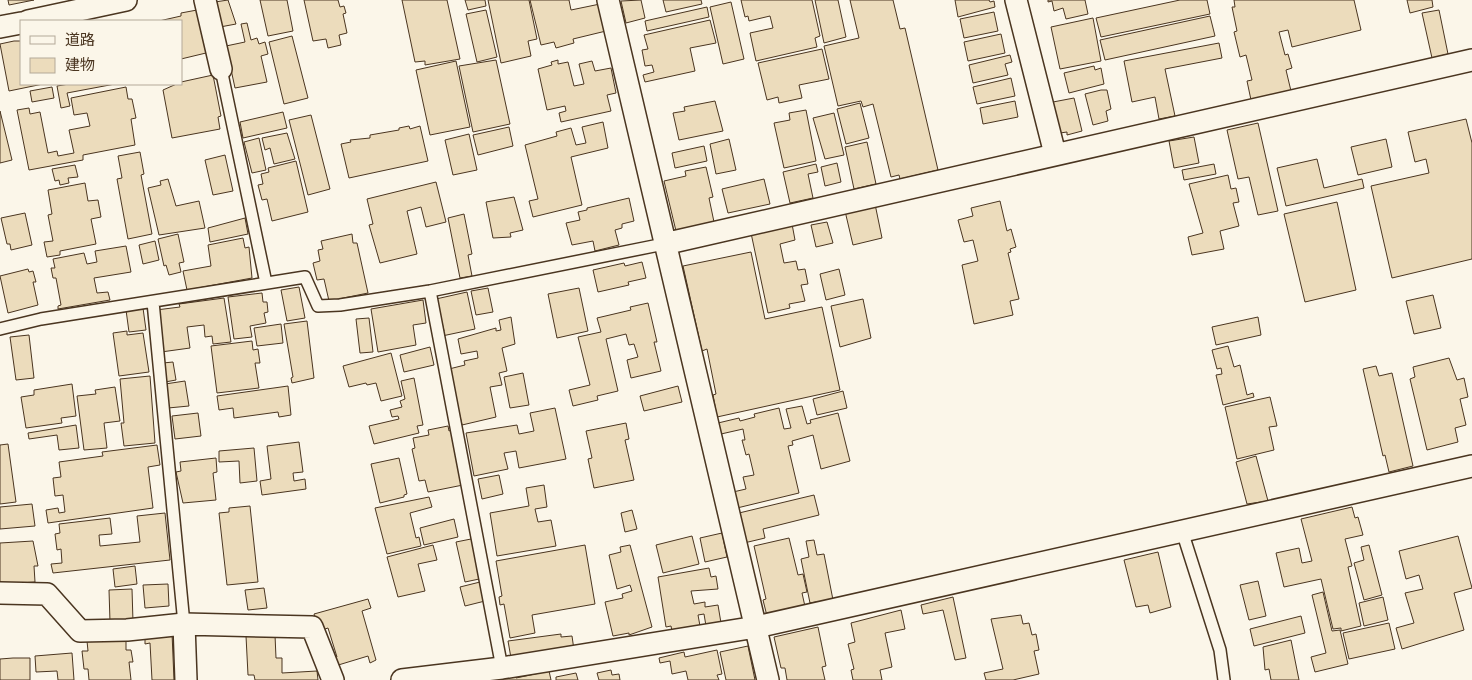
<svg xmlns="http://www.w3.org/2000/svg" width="1472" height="680" font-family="'Sofia Sans Condensed','Noto Sans JP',sans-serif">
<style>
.building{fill:#ecdcbc;stroke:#4a3520}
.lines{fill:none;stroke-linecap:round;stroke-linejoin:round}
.lane-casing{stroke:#4a3520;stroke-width:14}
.street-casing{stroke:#4a3520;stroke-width:24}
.lane{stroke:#fbf6e9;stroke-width:11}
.street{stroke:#fbf6e9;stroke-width:21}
</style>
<rect width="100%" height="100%" fill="#fbf6e9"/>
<path class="building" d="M8 0H34L9 5Z
M228 0 236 24 220 27 215 2Z
M260 0H287L293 31 268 36Z
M304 0H338L340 7 344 6 346 13 343 14 347 33 339 35 341 45 328 48 326 39 313 41Z
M402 0H447L460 59 425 65V61L415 62Z
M465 0H485L486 6 468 10Z
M488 0H529L537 39 528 41 531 56 501 63Z
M530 0H569L571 10 600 4 606 31 573 39 574 43 556 48 554 42 541 45Z
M641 0 645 18 626 23 621 1Z
M663 0H701L702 4 666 12Z
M741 0H812L820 36 815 38 817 47 756 61 750 33 773 28 770 16 749 21 748 16 745 17Z
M815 0H838L846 37 824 43Z
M850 0H893L900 29 905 28 938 170 900 179 899 175 891 177 873 104 863 107 861 101 838 106 824 46 859 38Z
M955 0H989L990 2 994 1 995 7 958 17Z
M1048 0H1085L1088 14 1066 19 1063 8 1054 11 1052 1 1048 2Z
M1180 0H1207L1210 14 1101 37 1096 18Z
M1234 0H1354L1361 30 1292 47 1288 30 1279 32 1285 55 1288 54 1292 68 1286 70 1291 91 1251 100 1247 81 1252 80 1246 55 1240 57 1234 32 1237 31 1232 7H1235Z
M1407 0H1432L1433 7 1410 13Z
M731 2 744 59 723 64 710 7Z
M707 7 709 17 647 31 645 21Z
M197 10 206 53 181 59V21H159L181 16V13Z
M486 10 497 57 477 62 466 14Z
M1439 10 1448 54 1432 58 1422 13Z
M994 12 998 31 964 38 960 19Z
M1210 16 1215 36 1105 60 1100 40Z
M1093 18 1101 61 1060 69 1051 27Z
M710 20 716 43 690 48 695 71 645 82 643 75 654 72 652 65 645 66 642 50 648 49 644 35Z
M247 23 251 40 257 38 259 44 265 42 268 54 261 56 267 82 235 88 226 46 245 42 241 24Z
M1001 34 1005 53 968 61 964 42Z
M292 36 308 98 284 104 269 42Z
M14 41H21V84H43L9 91 0 44Z
M1219 43 1222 58 1165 69 1175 116 1159 119 1155 97 1132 102 1124 61Z
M822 49 829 79 799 85 802 98 779 103 778 97 767 100 758 63Z
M1010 55 1012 62 1005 64 1008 75 973 83 969 65Z
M496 60 510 124 473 132 459 66Z
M558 60V64L568 62 574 86 584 84 579 64 592 61 595 71 611 68 616 93 607 95 611 111 561 122 559 113 566 111 565 106 547 110 538 69 552 65 551 62Z
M456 61 470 127 430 135 416 70Z
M1094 66 1095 70 1101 68 1104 84 1069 93 1064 73Z
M213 75 221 116 218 117 220 129 172 138 163 90 181 82Z
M1011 78 1015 96 977 104 973 87Z
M69 84H115L67 93 70 106 61 108 57 86Z
M52 87 54 98 32 102 30 91Z
M126 87 128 99H132L136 118 131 119 135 145 83 155V160L29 170 17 110 29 108 30 114 40 112 48 153 57 151 58 156 74 153 69 130 90 126 87 113 74 115 71 98Z
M1101 90H1107L1111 109 1106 111 1108 121 1093 125 1085 94Z
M1074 98 1082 131 1067 135V132L1060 133 1053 102Z
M715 101 723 131 679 140 673 113 685 111 684 107Z
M1015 101 1018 117 983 124 980 108Z
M860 103 869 138 846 144 837 109Z
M806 110 816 161 784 168 774 123 790 120 789 113Z
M0 111 12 160 0 163Z
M283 112 287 128 243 138 240 122Z
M834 113 844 155 825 159 813 118Z
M311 115 330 189 308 195 289 120Z
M1466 119 1472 143V259L1392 278 1371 186 1429 173 1426 159 1415 162 1408 132Z
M603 122 608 148 571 157 582 205 533 217 529 201 538 199 525 145 557 136 556 132 571 128 576 145 586 143 582 127Z
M1258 123 1278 211 1258 215 1249 177 1238 179 1227 130Z
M409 126 410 129 420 126 428 161 349 178 341 144 351 142 350 140 370 138V135L399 130V128Z
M509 127 513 146 478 155 473 135Z
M287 133 295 159 274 164 270 148 265 150 262 138Z
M469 134 477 170 453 175 445 140Z
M1194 137 1199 163 1174 168 1169 141Z
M259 138 266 170 252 173 244 142Z
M729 139 736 170 716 174 710 144Z
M1386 139 1392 167 1358 175 1351 147Z
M867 142 876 184 854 189 845 147Z
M704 146 707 161 675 168 672 153Z
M140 152 144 174 141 175 152 234 128 239 117 179 122 178 118 156Z
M225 155 233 191 213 195 205 160Z
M1317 159 1324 188 1362 179 1364 188 1286 206 1277 168Z
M296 161 308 212 272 221 267 199 262 200 258 185 263 184 261 174 269 172 268 168Z
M837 163 841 182 825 186 821 167Z
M816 164 818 172 808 174 813 198 790 203 783 172Z
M1214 164 1216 174 1184 180 1182 170Z
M75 165 78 177 68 178 69 183 60 185 59 180 55 181 52 169Z
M706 167 713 197 709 198 714 222 676 231 664 181 686 176 685 171Z
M1228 175 1231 189 1236 188 1239 202 1233 203 1239 226 1220 231 1224 249 1192 255 1188 237 1203 233 1189 184Z
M168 179 176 206 199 201 205 228 159 235 148 188 161 185 160 181Z
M764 179 770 204 728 213 722 189Z
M436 182 446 222 426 227 421 207 407 211 417 254 380 263 369 225 373 224 367 199Z
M85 183 88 201 98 200 101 217 91 219 96 244 60 251V255L47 257 44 242 53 241 48 215 52 214 48 190Z
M514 197 523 230 510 233 511 237 493 238 486 202Z
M629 198 634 221 622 224V228L615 230 619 245 595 251 593 241 572 245 566 223 580 220 578 212 587 210V208Z
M1000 201 1007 231 1011 229 1016 247 1010 249 1011 252 1008 253 1019 299 1010 301 1013 315 974 324 962 265 978 261 973 240 964 242 958 220 973 216 971 208Z
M1337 202 1356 290 1305 302 1284 214Z
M875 204 882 238 853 245 845 211Z
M25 213 32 245 11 250 10 244H7L1 218Z
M464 214 472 254 468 255 472 276 460 278 448 218Z
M245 218 248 234 210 242 208 228Z
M827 222 833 243 816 247 811 225Z
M792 224 795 240 780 244 784 263 796 261 798 270 805 269 808 284 801 285 805 301 789 304 790 308 768 313 751 233Z
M178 234 184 262 179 263 181 272 169 275 166 265 164 266 158 239Z
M352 234 353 243H357L368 293 329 301 324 279 317 280 313 263 320 261 318 250 323 249 321 241Z
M243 238 245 248 249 247 252 278 187 290 183 271 211 266 208 245Z
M155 241 159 260 143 264 139 245Z
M126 246 131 272 94 278 97 293 108 292 110 300 58 309V306L61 305 56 278H53L51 268H55L53 259 84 253 87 264 97 262 95 251Z
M751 252 765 319 822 307 840 390 717 417 713 395 716 394 707 349 702 351 683 266Z
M642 262 646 278 628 282 629 285 598 292 593 270 624 263 625 266Z
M28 269 29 272 33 271 36 282H33L38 305 8 313 0 276Z
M839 269 845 295 826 300 820 274Z
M299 287 305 318 287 321 281 290Z
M488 288 493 312 476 315 471 291Z
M579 288 588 331 557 338 548 294Z
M467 292 475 329 442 336 441 331H444L436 299Z
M262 293 263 302H267L268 312 264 313 266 323 250 326 252 337 234 339 228 297Z
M1433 295 1441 328 1414 334 1406 301Z
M224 298 231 342 213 344 212 336 205 337 204 325 187 327 190 348 161 352 156 310 180 307 179 304Z
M863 299 871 338 840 347 831 306Z
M423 300 426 323 413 325 416 345 378 352 371 309Z
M648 303 657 342H654L661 371 631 378 627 360 638 357 634 344 629 345 626 334 606 339 618 391 597 396 598 400 573 406 569 390 590 385 578 337 601 332 597 318 631 310 630 307Z
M143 308 146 330 129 332 126 310Z
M511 317 515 344 502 348 507 371 499 373 502 385 490 387 496 417 462 425 449 369 465 365 464 361 478 358 477 351 461 354 458 339 496 328V331L501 330 499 320Z
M1258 317 1261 335 1216 345 1212 327Z
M369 318 373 352 360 353 356 319Z
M307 321 314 378 292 383 291 378 293 377 284 324Z
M281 324 283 343 257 346 254 328Z
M127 331V335L143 333 149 372 119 376 113 333Z
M29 335 34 378 16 380 10 337Z
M252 341 253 350 258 349 260 363H255L259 388 217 393 211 346Z
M1228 346 1234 367 1240 365 1247 395 1253 393 1254 397 1223 405 1216 375 1222 374 1221 368 1217 369 1212 350Z
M430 347 434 365 404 372 400 355Z
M391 353 402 396 381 401 376 383 367 385 366 383 349 387 343 366Z
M1449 358 1457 380 1464 378 1468 397 1460 399 1466 425 1455 428 1458 442 1427 450 1410 379 1415 377 1413 367Z
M173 362 176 380 165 382 163 363Z
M1376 366 1379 376 1392 373 1413 466 1389 472 1385 455 1383 456 1363 369Z
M523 373 529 405 510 408 504 377Z
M150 376 155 443 124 446 121 423H124L120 379Z
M414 378 423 425 417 426 419 433 374 444 369 426 399 419 398 416 392 417 390 410 402 407 400 401 405 399 401 381Z
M185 381 189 406 168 408 165 384Z
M72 384 76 416 61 418 62 423 26 428 21 397 34 395V390Z
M288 386 291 415 279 417 278 412 234 418 233 408 219 410 217 396Z
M678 386 682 402 644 411 640 396Z
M115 387 120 421 104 423 107 448 84 450 77 396 96 394 95 390Z
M843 391 847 408 817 415 813 399Z
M1270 397 1277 426 1269 427 1274 450 1237 459 1225 407Z
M802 406 807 424 811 423 810 420 838 413 850 461 821 469 813 435 792 441 793 445 788 446 799 493 737 508 733 492 746 489 743 477 754 475 749 454 746 455 742 440H745L743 429 721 434 718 423 739 418 740 421 755 417 754 414 779 408 784 429 791 428 786 409Z
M555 408 566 459 519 468 516 451 504 453 508 469 474 476 466 433 517 425 519 434 534 431 530 413Z
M198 413 201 436 175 439 172 416Z
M626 423 629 439 625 440 634 480 594 488 588 459 592 458 586 431Z
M76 425 79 448 59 450 57 435 29 439 28 433Z
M448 426 449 431 451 430 463 485 428 492 425 480 419 481 412 449 415 448 413 438 429 435 428 430Z
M299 442 303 472 293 473 294 481 305 479 306 489 262 495 260 481 271 479 267 446Z
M8 444 16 502 0 504V445Z
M157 445 160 465 148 467 153 508 48 523 46 510 58 508 59 513 65 512 63 495 55 496 53 478 61 477 59 462 103 456 102 452Z
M254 448 257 481 240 483 239 461 219 462V451Z
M1256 456 1268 501 1247 504 1236 462Z
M216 458 217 472 213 473 216 500 183 503 176 472 181 471 180 462Z
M399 458 407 494 404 495V497L380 503 371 464Z
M499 475 503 494 482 499 478 479Z
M544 485 547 507 535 509 538 522 551 520 556 546 497 556 490 513 529 506 526 488Z
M814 495 819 515 763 529 765 538 744 543 739 513Z
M429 497 432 507 410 513 416 538 419 537 421 546 387 554 375 508Z
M32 504 35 526 0 529V507Z
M250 506 258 582 227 585 219 513 229 512V508Z
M1352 507 1355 518 1358 517 1363 535 1345 539 1352 566 1348 567 1361 626 1341 631V628L1333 629 1321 579 1284 587 1276 553 1299 548 1302 563 1312 561 1301 519Z
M632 510 637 529 625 532 621 513Z
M165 513 170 560 53 573 51 564 62 563 61 549 57 550 55 534 60 533 59 524 110 518 112 534 99 535 100 546 140 542 137 516Z
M454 519 458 537 424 545 420 528Z
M722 533 727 557 705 562 700 538Z
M692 536 699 564 663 573 656 545Z
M1458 536 1472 588 1454 593 1464 630 1402 649 1396 628 1414 623 1405 593 1423 589 1419 575 1406 579 1399 551Z
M476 538 484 578 465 582 456 542Z
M789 538 798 575 803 574 807 592 802 593 806 611 767 616 763 600 766 599 754 546Z
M814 540 817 555 824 554 834 605 818 608 816 602 810 603 801 559 809 557 806 541Z
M33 541 38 566H34L35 582 5 584 0 588V543Z
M433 545 437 560 418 564 425 591 398 597 387 557Z
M585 545 595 604 532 615 535 633 510 638 504 604 500 605 499 597 502 596 496 561Z
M630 545 652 627 629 635V633L613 636 605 602 623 598 622 594 632 591 630 585 617 589 609 555 621 552 620 547Z
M1369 545 1382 595 1364 600 1354 563 1364 560 1361 547Z
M1158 552 1171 607 1150 613 1148 605 1136 607 1124 560Z
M135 566 137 584 115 587 113 569Z
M709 568 711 577 716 576 718 589 691 591 694 604 705 602V607L718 605 721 623 706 626 704 614 698 615 700 626 672 631 671 626 666 627 658 577Z
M484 581 489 600 465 606 460 587Z
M1258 581 1266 616 1249 620 1240 585Z
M168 584 169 606 145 608 143 585Z
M264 588 267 608 248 610 245 590Z
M132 589 133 622H110L109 590Z
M1323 592 1332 631 1340 630 1348 664 1315 672 1311 657 1326 653 1312 595Z
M953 597 966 658 955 660 943 610 923 614 921 605Z
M1383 597 1388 620 1364 626 1359 603Z
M368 599 371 608 362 611 376 660 370 663 368 656 335 666 333 658 337 657 328 628 319 631 314 614Z
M901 610 905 629 885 633 892 667 880 670 882 680H853L851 670 854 669 848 644 855 642 851 623Z
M1021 615 1023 624 1029 623 1032 635 1036 634 1039 650 1034 651 1039 674 1013 680H986L984 673 1003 669 991 619Z
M1301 616 1305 633 1254 646 1250 629Z
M1389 623 1395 649 1349 659 1343 633Z
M818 627 826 666 822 667 825 680H787L785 668H781L774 637Z
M172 633 174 680H152L150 643 145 644V635Z
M561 634V637L572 636 574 650 511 658 508 641Z
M275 635 276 658H282V673L317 671 318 680H255L254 675H248L246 636Z
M126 638V650H131L133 662H129L131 680H89L88 669H84L82 651H88L87 641Z
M1291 640 1299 680H1271L1269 669 1265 670 1263 647Z
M748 646 755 680H726L720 652Z
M717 650 722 674 717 675 719 680H688L686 671 672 674 670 661 660 663 659 658 684 652 685 657Z
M72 653 74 680H58L57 671 36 672 35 656Z
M13 658H30V680H0V659Z
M611 670 612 675 619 674 620 680H599L597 673Z
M549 671 551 680H499L498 677 515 673 516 678Z
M576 673 578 680H556V677Z"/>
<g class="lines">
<defs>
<path id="lane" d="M221 69 266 283
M430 291 502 668
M153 302 184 624
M0 329 41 319 305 277 318 306 340 305 430 291 664 244
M1182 531 1220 650 1224 680"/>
<path id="street" d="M205 0 221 69
M608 0 768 680
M1016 0 1055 154
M28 21 126 0
M0 27 21 23
M664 244 1472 60
M0 593 47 594 80 631 127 630 184 624 312 627 333 680
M184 624 186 680
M402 680 502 668 756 627 1472 466"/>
</defs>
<use href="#lane" class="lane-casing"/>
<use href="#street" class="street-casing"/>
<use href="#lane" class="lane"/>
<use href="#street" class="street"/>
</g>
<rect x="20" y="20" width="162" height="65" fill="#fbf6e9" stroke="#b4a999"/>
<rect x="30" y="36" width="25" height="8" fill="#fbf6e9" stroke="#b4a999"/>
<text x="65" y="45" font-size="15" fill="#4a3520">道路</text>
<rect x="30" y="58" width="25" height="15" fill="#ecdcbc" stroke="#b4a999"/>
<text x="65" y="70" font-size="15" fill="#4a3520">建物</text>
</svg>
